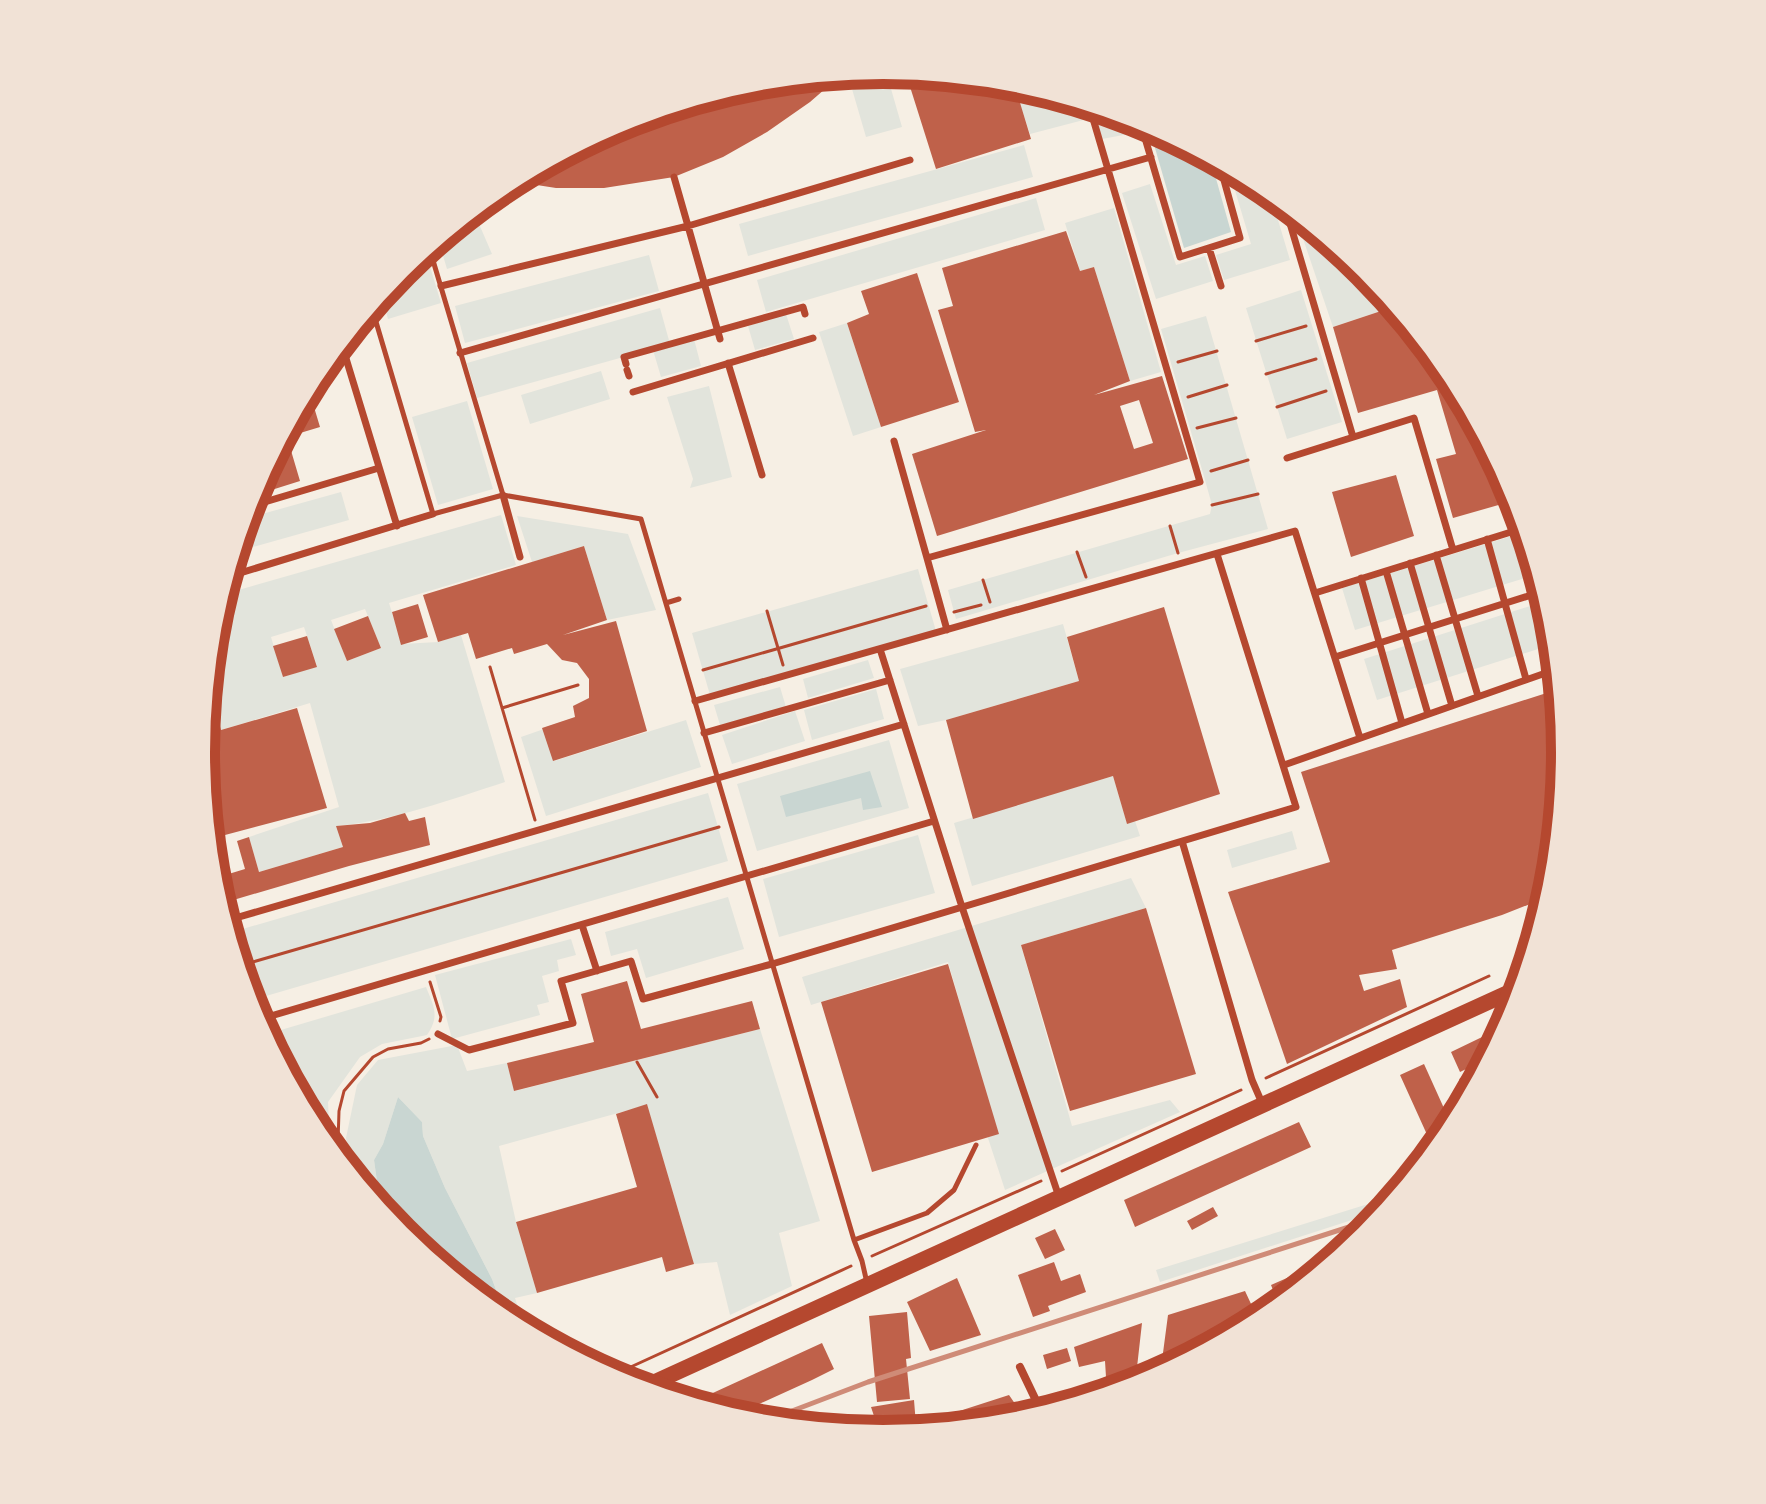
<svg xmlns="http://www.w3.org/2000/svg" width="1766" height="1504" font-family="'Roboto Condensed',sans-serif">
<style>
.green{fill:#e2e4dc;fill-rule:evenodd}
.water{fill:#c9d6d2}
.building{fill:#bf614a;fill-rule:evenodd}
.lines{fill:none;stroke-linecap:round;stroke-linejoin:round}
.path{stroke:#b5482f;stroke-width:3}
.service{stroke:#b5482f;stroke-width:5}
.pedestrian{stroke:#b5482f;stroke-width:7}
.minor{stroke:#b5482f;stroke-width:8}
.primary{stroke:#b5482f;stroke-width:16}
.rail{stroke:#cf8b77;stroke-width:5}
.rim{fill:none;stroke:#b5482f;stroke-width:10}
</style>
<rect width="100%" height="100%" fill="#f6efe4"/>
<path class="green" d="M883 70 903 72 887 75 902 127 866 137 852 89 833 82 837 75Z
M1013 83 1130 118 1134 133 1102 139 1095 117 1030 134Z
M1024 145 1033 177 748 256 739 224Z
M1228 167 1269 190 1290 260 1224 280 1216 255 1251 244Z
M1150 184 1176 265 1205 256 1213 281 1156 299 1122 193Z
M1036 198 1045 230 766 312 757 280Z
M1114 208 1161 372 1130 381 1094 267 1080 271 1065 223Z
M473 210 492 254 447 269 438 239Z
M1294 212 1366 270 1368 274 1381 311 1333 327Z
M425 250 441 303 388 319 381 294 401 269Z
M649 255 659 291 465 343 455 306Z
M1301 290 1342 422 1287 439 1246 308Z
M660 308 670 344 477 398 467 363Z
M786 314 794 339 755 350 748 326Z
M1206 316 1268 529 1178 553 956 619 948 590 1210 514 1212 505 1203 473 1161 329Z
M847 323 881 427 853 436 819 332Z
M694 339 701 366 661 377 653 350Z
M601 371 610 399 530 424 521 395Z
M709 386 732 477 690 488 693 479 667 397Z
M467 401 493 489 438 505 412 417Z
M341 492 349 520 235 552 244 519Z
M501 515 516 565 389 603 402 644 438 642 461 635 505 782C449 800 395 820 337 826L343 847 259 872 249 837 339 807 310 703 221 730 208 685 214 619 221 595ZM365 609 381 648 347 661 331 620ZM304 627 317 666 283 677 271 637Z
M517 516 628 534 656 610 607 620 584 546 532 562Z
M1525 532 1538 574 1355 630 1342 588Z
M918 569 936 631 710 695 692 633Z
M1546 601 1552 619 1554 644 1377 700 1364 659Z
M1063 624 1079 681 946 720 918 726 900 669Z
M868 660 874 678 808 698 803 679Z
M780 687 786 707 720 725 714 705Z
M876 689 884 719 812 740 804 710Z
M795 711 805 741 732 764 722 735Z
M686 720 701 767 546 816 521 737 544 729 554 761Z
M889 740 909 808 757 851 737 784Z
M1113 776 1127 823 1135 821 1140 836 972 886 954 823Z
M708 793 728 861 249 1001 229 933Z
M1292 831 1297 849 1232 868 1227 850Z
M918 835 935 893 779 937 763 879Z
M1131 878 1146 908 1021 945 1072 1126 1170 1100 1180 1112 1005 1190 987 1135 998 1134 948 962 811 1005 802 977Z
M728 897 744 949 646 978 637 949 611 956 605 932Z
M571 939 576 955 557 960 559 971 542 976 549 1002 537 1005 540 1015 452 1039 435 975Z
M426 987C434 1007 440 1016 427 1035L382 1044 360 1057 328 1102 330 1148 316 1131 264 1035Z
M760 1029 820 1221 779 1233 792 1286 730 1315 717 1262 694 1264 647 1105 499 1146 516 1222 537 1293 515 1298 525 1330 506 1320 505 1313 492 1279 445 1188 423 1136 422 1122 398 1097 383 1144 374 1160 381 1210 352 1175 346 1138 357 1085 378 1060 457 1045 467 1071 507 1063 515 1091Z
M1397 1195 1386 1209 1160 1282 1156 1270Z"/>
<path class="water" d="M1148 124 1210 157 1231 232 1184 248Z
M870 771 882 807 863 810 861 798 786 817 780 796Z
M398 1097 422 1122 423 1136 445 1188 492 1279 505 1314 506 1320 400 1234 381 1210 374 1160 383 1144Z"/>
<path class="building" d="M910 73 1014 83 1031 139 936 169 906 74Z
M837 75 833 82 810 102 767 132 723 157 674 177 604 188H556L511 181 622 122 750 83Z
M1066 231 1080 271 1094 267 1130 381 1094 395 1162 376 1188 459 937 536 912 454 986 430 975 432 938 310 953 306 942 268ZM1139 400 1153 443 1134 449 1120 406Z
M917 273 959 402 881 427 847 323 869 314 861 291Z
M1371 276 1450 373 1513 491 1516 500 1453 518 1436 459 1456 454 1437 390 1358 413 1333 327 1381 311Z
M308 387 320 427 287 437 300 481 252 496Z
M1396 475 1414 536 1351 557 1332 492Z
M584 546 607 620 563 635 616 621 647 731 553 761 542 728 575 717 573 706 589 698V679L577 663 562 660 547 644 514 654 512 648 476 659 468 633 438 642 423 595Z
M418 604 428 637 401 645 392 612Z
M1164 607 1220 794 1127 824 1113 776 973 819 946 720 1079 681 1067 637Z
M368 616 381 648 347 661 334 629Z
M307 636 317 667 283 677 273 646Z
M208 685 221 730 297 708 327 808 210 839 201 752Z
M1559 689 1565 752 1552 885 1548 897 1502 915 1392 950 1397 969 1359 975 1364 991 1400 979 1407 1007 1287 1064 1228 892 1330 862 1301 772Z
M405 813 409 821 425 817 430 845 349 866 230 901 222 876 245 869 237 841 249 837 259 872 343 847 336 826 370 823Z
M1146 908 1196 1074 1070 1111 1021 945Z
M948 964 999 1134 872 1172 821 1002Z
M627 981 641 1029 752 1001 760 1029 514 1091 507 1063 594 1042 581 994Z
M1507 1025 1489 1058 1460 1072 1451 1052Z
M1424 1064 1452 1126 1434 1150 1400 1075Z
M647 1104 694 1264 666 1272 662 1257 537 1293 516 1222 637 1187 616 1114Z
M1299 1122 1311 1147 1135 1227 1124 1200Z
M1213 1207 1218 1216 1192 1230 1187 1221Z
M1055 1229 1065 1250 1045 1259 1035 1238Z
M1054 1262 1061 1281 1080 1274 1086 1292 1048 1306 1050 1311 1033 1317 1018 1275Z
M1296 1274 1301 1287 1279 1305 1271 1285Z
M957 1278 981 1335 930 1351 907 1302Z
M1245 1291 1259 1321 1229 1337 1228 1335 1199 1343V1353L1169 1369 1161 1368 1168 1315Z
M907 1312 911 1358 906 1359 910 1399 877 1402 869 1316Z
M1142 1323 1135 1385 1107 1393 1105 1361 1079 1367 1074 1347Z
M822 1343 834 1369 812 1380 733 1416 691 1403Z
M1067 1348 1071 1361 1047 1369 1043 1355Z
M1009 1395 1025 1418 1016 1421 883 1434 865 1432 864 1419 874 1416 871 1407 914 1400 916 1425Z"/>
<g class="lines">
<path class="path" d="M1256 341 1306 326
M1178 362 1217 351
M1266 374 1316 359
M1188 397 1227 385
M1277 407 1326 391
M1197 428 1236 418
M1211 471 1248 460
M1212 505 1258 494
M1170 526 1178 553
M1077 552 1086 577
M983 580 990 602
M767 611 783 665
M954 612 981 605
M490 667 535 820
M703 670 926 606
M502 708 578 685
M239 966 719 827
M430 982 441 1017 440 1021
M637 1062 657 1097
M1266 1078 1489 976
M339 1159 338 1142 339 1111 344 1091 373 1057 388 1049 421 1043 429 1039
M1062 1171 1241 1090
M872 1256 1041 1181
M611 1376 851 1266"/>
<path class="service" d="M429 247 503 495
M371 305 433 514 503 495 641 519 854 1240 862 1261 867 1283
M666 603 679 599
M1469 1095 1462 1080 1483 1070
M854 1240 927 1213 954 1190 976 1145"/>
<path class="pedestrian" d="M1140 121 1180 257 1240 238 1219 162
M674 177 688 226 910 160
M1284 203 1353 437
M1209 248 1221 286
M441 286 688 226 720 339
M341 342 397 526
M460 353 1151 157
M728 363 762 475
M626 364 624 357 803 307 805 314
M627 370 629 376
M633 392 813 338
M894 441 927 558
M1287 458 1414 418 1453 550
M503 495 520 557
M248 507 379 468
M1487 539 1526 679
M1436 555 1478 696
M1410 563 1452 706
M1386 571 1428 714
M227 577 433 514
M1361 578 1402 723
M1315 593 1524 528
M947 630 927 558 1200 482 1089 105
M880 649 962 907 1059 1197
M1335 657 1544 591
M695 701 1295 531 1360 738
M704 733 890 680
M1284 765 1557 669
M1182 841 1252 1080 1262 1103
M225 921 904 724
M582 925 597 971
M257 1020 934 821
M438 1034 469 1050 573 1023 561 981 631 961 643 999 772 964 1296 807 1217 554"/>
<path class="minor" d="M1020 1367 1042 1413"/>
<path class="primary" d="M642 1388 1521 987"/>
<path class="rail" d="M763 1422 868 1382 1380 1217"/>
</g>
<path d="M0 0H1766V1504H0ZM215 752a668 668 0 1 1 1336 0a668 668 0 1 1-1336 0Z" fill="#f1e2d6" fill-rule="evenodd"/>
<path class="rim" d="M215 752a668 668 0 1 1 1336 0a668 668 0 1 1-1336 0Z"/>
</svg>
